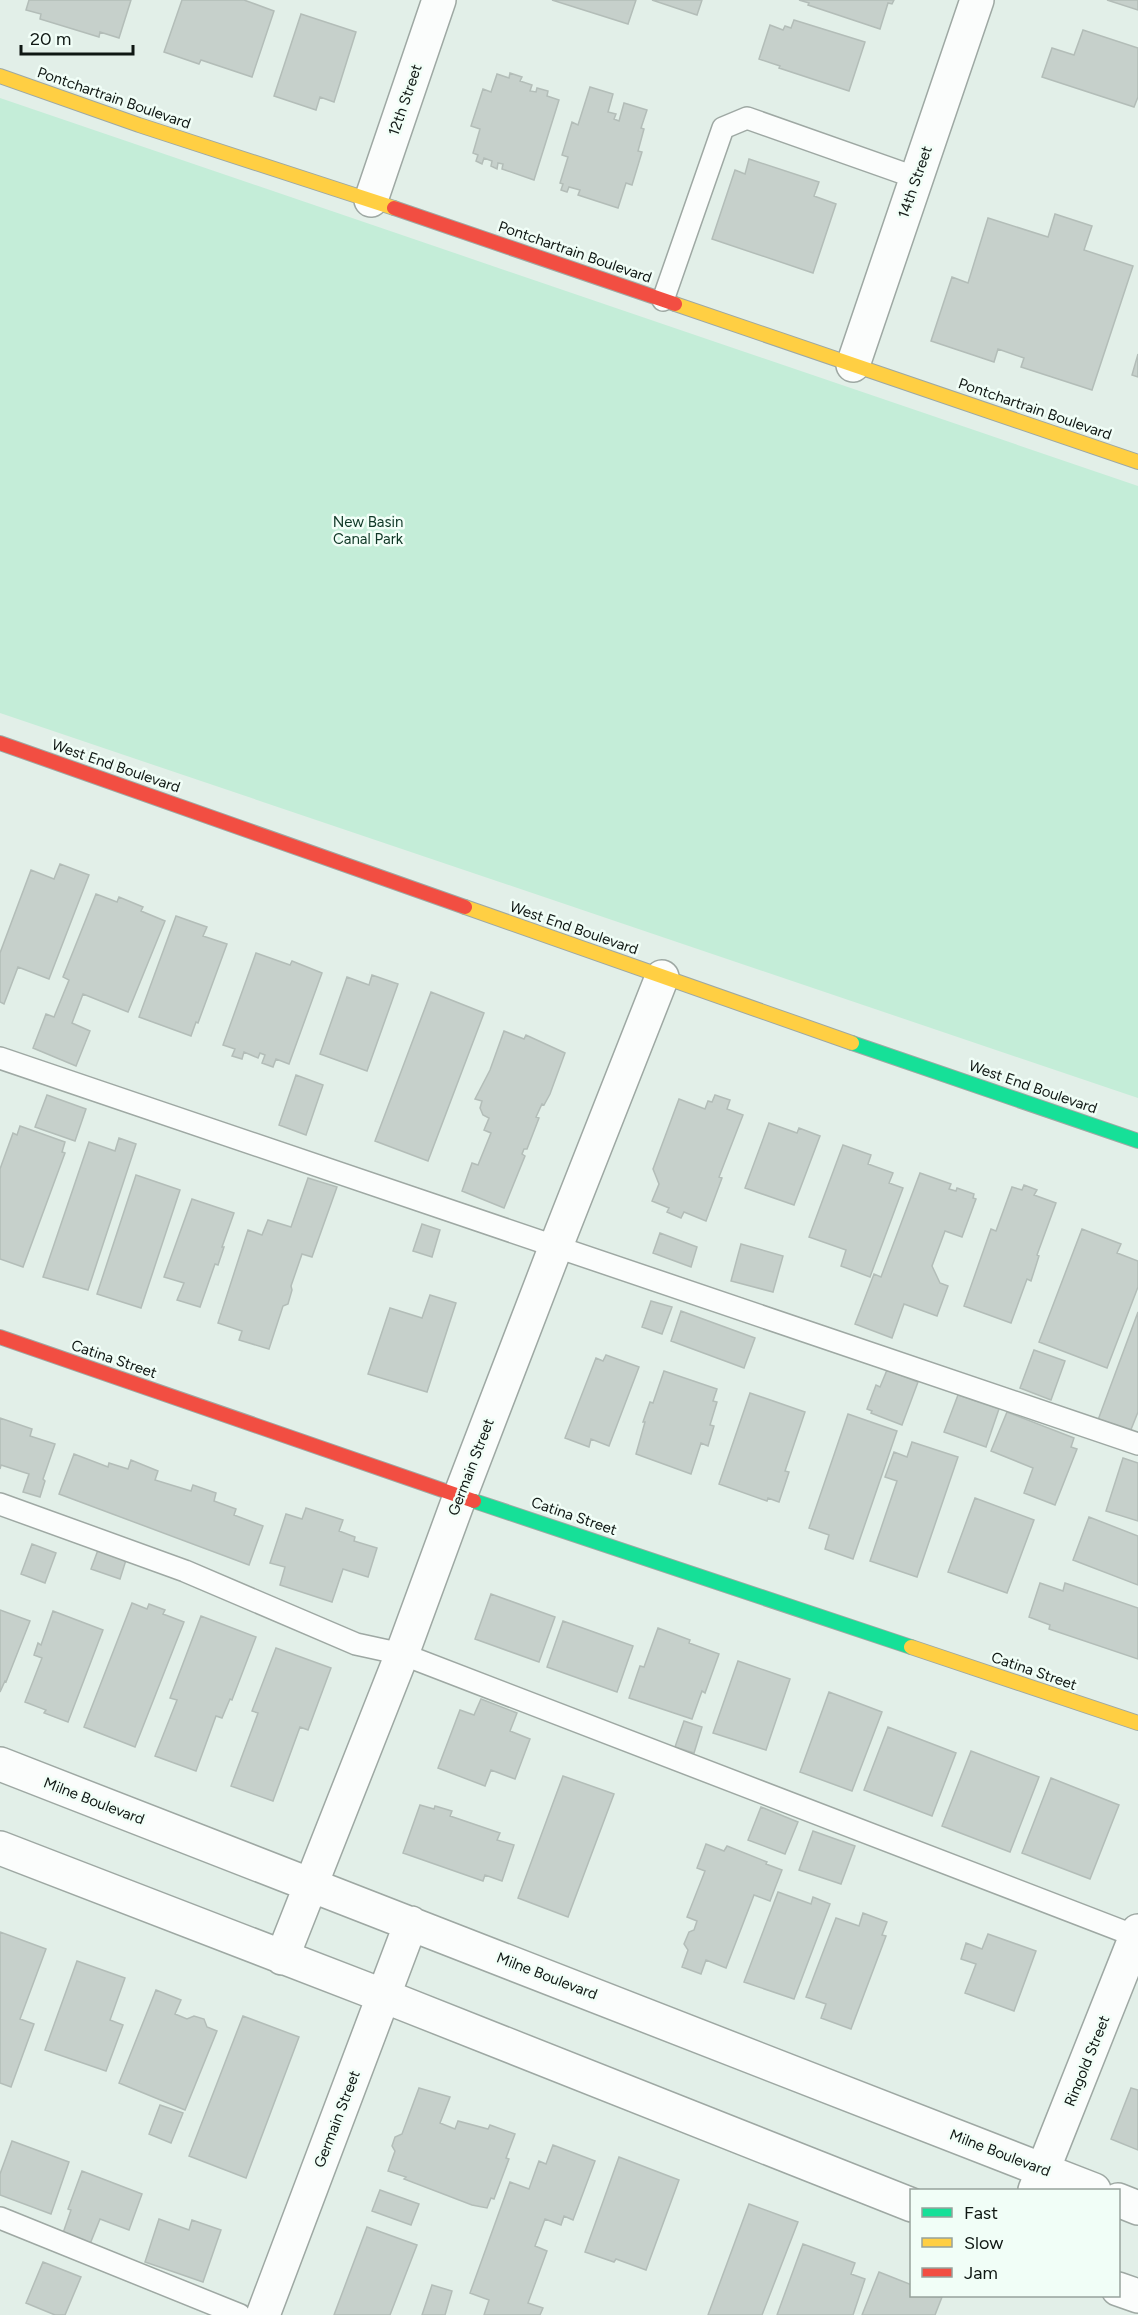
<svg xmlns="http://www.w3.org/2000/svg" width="1138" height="2315" font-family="Figtree,sans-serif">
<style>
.green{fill:#c4edd8}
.building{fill:#c6d0cb;stroke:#b3bdb8;stroke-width:1.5}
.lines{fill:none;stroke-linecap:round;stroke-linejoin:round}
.lane-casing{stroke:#9ea8a3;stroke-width:24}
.street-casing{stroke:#9ea8a3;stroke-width:36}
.fast-casing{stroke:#9ea8a3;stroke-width:16}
.slow-casing{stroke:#9ea8a3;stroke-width:16}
.jam-casing{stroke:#9ea8a3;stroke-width:16}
.lane{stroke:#fbfdfc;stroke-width:21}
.street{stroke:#fbfdfc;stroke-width:33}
.fast{stroke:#16e098;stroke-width:14}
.slow{stroke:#ffcf43;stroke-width:14}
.jam{stroke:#f24e42;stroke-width:14}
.labels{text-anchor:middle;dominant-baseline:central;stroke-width:5;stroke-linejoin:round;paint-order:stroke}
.street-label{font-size:15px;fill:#0f1713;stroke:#f1fef7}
.park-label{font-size:15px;fill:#103827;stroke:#f1fef7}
</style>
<rect width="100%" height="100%" fill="#e2efe8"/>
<path class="green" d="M0 98 1138 486V1098L0 713Z"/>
<path class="building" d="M29 0H131L119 38 100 32 99 37 40 19 41 14 26 10Z
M182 0H244L274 11 252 77 201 60 199 64 164 52Z
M552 0H636L628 24Z
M652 0H702L697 15Z
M799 0H894L892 4 888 3 880 29 808 5 809 3Z
M1107 0H1138V10Z
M301 14 356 32 334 102 320 97 316 110 274 96Z
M794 20 865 42 849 91 779 68 780 66 759 59 770 25 783 30 785 26 791 28Z
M1083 30 1138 48V97L1134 107 1042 77 1052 48 1074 55Z
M510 73 522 77 520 81 532 85 530 91 536 92 537 88 548 91 547 96 559 100 534 180 502 169 503 164 498 163 497 169 491 166 492 161 484 158 482 164 476 161 478 155 473 153 480 129 471 126 483 89 491 92 497 74 509 78Z
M590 87 613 94 608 112 616 114 614 119 619 121 624 103 647 110 641 128 644 129 638 151 642 152 632 185 626 183 618 208 578 195 580 190 569 187 567 192 561 190 563 184 560 183 568 157 562 155 572 122 578 125Z
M749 159 819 182 814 196 836 204 813 273 712 239 735 170 745 174Z
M1055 214 1092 226 1084 250 1133 266 1092 390 1021 367 1024 358 998 349 994 362 931 341 952 277 968 283 988 218 1048 237Z
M1138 354V377L1132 375Z
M60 864 89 875 49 979 18 967 4 1004 0 1002V953L31 870 54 879Z
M96 894 117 902 119 897 143 907 141 911 165 921 128 1012 83 994 72 1023 90 1031 76 1066 33 1048 46 1014 54 1017 69 980 63 977Z
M176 916 207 927 203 936 227 944 198 1023 196 1022 191 1036 139 1017Z
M256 953 290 965 292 961 322 973 289 1064 276 1059 273 1067 262 1063 265 1055 260 1053 258 1058 244 1052 242 1059 232 1056 235 1049 223 1045Z
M372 975 398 984 367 1071 320 1054 347 977 369 985Z
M431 992 484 1013 428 1161 375 1141Z
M504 1031 524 1039 526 1035 565 1053 550 1094 544 1105 542 1104 536 1117 539 1118 527 1149H524L522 1154 525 1156 504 1208 462 1191 472 1163 478 1165 491 1133 484 1130 489 1118 483 1115 480 1108 482 1101 475 1099 490 1070Z
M296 1075 323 1085 306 1135 279 1125Z
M47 1095 86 1109 75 1141 35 1127Z
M715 1095 730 1100 727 1109 743 1115 719 1177 722 1178 706 1221 684 1212 681 1218 667 1212 669 1208 652 1201 659 1184 653 1169 679 1099 705 1109 708 1101 712 1102Z
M769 1123 797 1133 799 1128 820 1136 794 1205 745 1188Z
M20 1126 65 1142 62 1152 65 1153 23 1267 0 1259V1169L13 1133 17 1135Z
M119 1138 136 1144 88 1290 43 1277 89 1142 115 1151Z
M843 1145 871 1155 868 1164 893 1173 889 1183 903 1188 870 1277 841 1266 846 1250 809 1237Z
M920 1173 951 1184 949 1189 956 1191 957 1188 974 1194 973 1198 976 1199 962 1237 945 1231 932 1266 940 1283 948 1286 937 1316 904 1304 892 1338 855 1324 874 1274 881 1277Z
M136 1175 180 1190 141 1308 97 1294Z
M308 1178 337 1187 312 1257 302 1254 291 1286 292 1290 288 1304 283 1306 269 1349 239 1340 242 1331 218 1323 248 1230 262 1235 268 1220 291 1227Z
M1024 1185 1037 1190 1034 1195 1056 1203 1037 1255 1039 1256 1031 1281 1027 1279 1011 1323 964 1306 991 1229 996 1231 1012 1187 1022 1190Z
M192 1199 234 1213 222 1247H224L218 1265 215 1264 200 1307 177 1300 184 1283 164 1277Z
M422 1224 440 1230 432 1257 413 1251Z
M1082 1229 1121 1244 1117 1253 1138 1261V1287L1107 1368 1039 1342Z
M660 1233 697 1247 691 1267 653 1253Z
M741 1244 783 1256 773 1292 731 1281Z
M430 1295 456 1303 427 1392 368 1374 390 1308 422 1318Z
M651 1301 672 1307 662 1334 642 1327Z
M681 1311 755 1338 744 1368 671 1341Z
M1138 1312V1412L1130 1432 1098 1420Z
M1034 1350 1065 1361 1051 1400 1020 1388Z
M606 1355 639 1367 609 1446 591 1439 589 1447 565 1438 596 1358 603 1361Z
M887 1370 918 1382 902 1425 871 1413 872 1411 867 1409 876 1385 880 1387Z
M664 1371 717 1389 713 1401 717 1402 710 1425 714 1426 708 1446 701 1443 691 1474 636 1454 645 1422H643L650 1402 653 1403Z
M750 1393 805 1412 785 1471 789 1472 779 1502 768 1498 767 1501 719 1484Z
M958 1395 999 1409 986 1447 944 1432Z
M1007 1412 1074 1438 1071 1447 1077 1449 1055 1505 1024 1493 1033 1468 991 1451Z
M848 1414 897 1431 853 1559 825 1549 829 1535 809 1528Z
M0 1418 32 1429 30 1436 55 1444 43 1479 45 1481 40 1497 23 1492 29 1474 1 1465 0 1469Z
M912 1442 958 1457 917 1577 870 1561 897 1481 885 1477 894 1452 907 1457Z
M74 1454 108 1467 109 1463 128 1469 131 1460 158 1471 155 1480 191 1491 193 1485 216 1493 214 1501 236 1509 234 1515 263 1526 249 1565 59 1494Z
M1123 1458 1138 1463V1521L1106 1511Z
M975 1498 1034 1520 1007 1593 948 1572Z
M306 1508 343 1520 339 1531 355 1537 354 1541 377 1548 368 1577 343 1569 332 1602 280 1585 285 1567 270 1563 286 1514 302 1519Z
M1089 1517 1138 1536V1585L1073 1560Z
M32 1544 56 1553 45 1583 21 1574Z
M98 1550 126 1560 120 1579 91 1569Z
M1040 1583 1063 1591 1065 1583 1138 1608V1659L1049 1629 1050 1625 1029 1617Z
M491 1594 555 1617 539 1662 475 1639Z
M132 1603 147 1609 149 1604 165 1610 163 1614 184 1622 135 1747 84 1727Z
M0 1610 30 1621 6 1682 5 1681 0 1692Z
M53 1611 103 1630 68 1722 44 1713 46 1710 25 1702 42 1658 34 1655 38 1643 41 1645Z
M201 1616 256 1637 232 1700 230 1699 222 1718 216 1716 196 1771 155 1756 177 1700 170 1698Z
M563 1621 633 1646 617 1692 547 1667Z
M658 1628 690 1640 689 1643 719 1654 705 1693 702 1691 692 1719 629 1698 640 1666 644 1667Z
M276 1648 331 1668 308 1730 300 1727 273 1801 231 1786 258 1713 252 1711Z
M738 1661 790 1679 766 1750 713 1733Z
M829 1692 882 1712 852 1791 800 1772Z
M481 1699 517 1713 510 1731 530 1739 515 1779 491 1770 485 1786 438 1768 460 1710 474 1715Z
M684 1721 702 1727 694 1753 675 1747Z
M888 1727 956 1753 932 1816 864 1790Z
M971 1751 1039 1777 1010 1852 942 1826Z
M563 1776 614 1794 568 1917 518 1898Z
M1051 1778 1119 1805 1090 1879 1022 1853Z
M420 1805 434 1809 435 1806 452 1811 450 1816 500 1833 497 1840 514 1845 502 1881 485 1875 483 1881 403 1853Z
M761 1807 798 1822 785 1854 748 1840Z
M813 1831 855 1846 841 1884 799 1870Z
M706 1844 724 1851 727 1846 767 1862 766 1864 782 1870 770 1901 754 1895 726 1968 706 1960 701 1974 682 1967 688 1950 684 1944 689 1932 694 1930 697 1921 687 1917 705 1871 697 1868Z
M778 1892 811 1904 813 1897 830 1904 794 1999 744 1982Z
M863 1913 887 1922 882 1935 886 1936 851 2029 821 2018 826 2004 806 1997 836 1918 859 1926Z
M0 1932 46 1949 20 2019 34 2024 11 2087 0 2083Z
M988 1934 1036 1951 1014 2011 965 1993 976 1964 961 1959 966 1943 982 1949Z
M77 1961 125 1978 110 2020 123 2025 106 2071 45 2050Z
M156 1990 181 2000 175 2014 187 2019 194 2016 204 2019 207 2027 217 2031 185 2110 119 2083Z
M243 2016 299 2037 246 2178 189 2156Z
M419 2088 450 2097 440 2123 455 2129 458 2121 488 2129 490 2125 515 2134 506 2158 509 2159 494 2199 491 2198 487 2208 472 2205 404 2179 406 2177 388 2171 395 2151 392 2146 395 2137 402 2134Z
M1131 2088 1138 2090V2150L1111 2139Z
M160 2105 183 2113 171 2143 149 2134Z
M12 2141 69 2162 51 2214 0 2195V2174Z
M553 2145 595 2161 573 2220 564 2216 561 2225 545 2219 535 2246 547 2251 528 2303 543 2308 540 2315H484L489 2300 470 2293 510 2182 529 2189 539 2161 546 2164Z
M619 2157 679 2180 646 2270 616 2259 614 2262 585 2252Z
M82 2171 142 2194 129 2230 100 2219 90 2244 63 2233 71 2210 68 2209Z
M380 2190 419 2204 411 2225 372 2211Z
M749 2204 798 2222 762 2315H708Z
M159 2219 189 2230 192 2220 221 2230 203 2282 145 2262Z
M367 2227 417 2245 390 2315H334Z
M803 2244 855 2263 851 2274 865 2279 853 2315H777Z
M43 2262 81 2277 65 2315H55L26 2303Z
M879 2272 912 2285V2296L942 2297 935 2315H862Z
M432 2285 452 2291 445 2315H422Z"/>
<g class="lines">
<defs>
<path id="lane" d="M663 300 723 128 747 118 917 178
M0 1058 1138 1444
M0 1504 185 1571 356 1644 402 1654 1138 1937
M0 2218 240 2315"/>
<path id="street" d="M371 200 439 0
M853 365 977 0
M0 1764 1094 2190
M0 1848 384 1996 912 2205
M282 1958 402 1654 460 1496 556 1246 662 977
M1035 2190 1138 1931
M1118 2200 1138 2208
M1118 2289 1138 2296
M263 2315 411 1923"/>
<path id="fast" d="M852 1043 1138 1141
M474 1501 911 1647"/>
<path id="slow" d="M0 76 139 125 394 208
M675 304 1138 462
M465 907 852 1043
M911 1647 1138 1723"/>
<path id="jam" d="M394 208 675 304
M0 743 465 907
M0 1337 474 1501"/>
</defs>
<use href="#lane" class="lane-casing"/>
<use href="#street" class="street-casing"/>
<use href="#fast" class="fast-casing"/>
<use href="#slow" class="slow-casing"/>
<use href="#jam" class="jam-casing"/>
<use href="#lane" class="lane"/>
<use href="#street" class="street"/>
<use href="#fast" class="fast"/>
<use href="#slow" class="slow"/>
<use href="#jam" class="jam"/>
</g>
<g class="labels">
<g class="street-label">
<text transform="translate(114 98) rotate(19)">Pontchartrain Boulevard</text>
<text transform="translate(405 100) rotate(-71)">12th Street</text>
<text transform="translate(915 182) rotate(-71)">14th Street</text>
<text transform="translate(575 252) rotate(19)">Pontchartrain Boulevard</text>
<text transform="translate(1035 409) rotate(19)">Pontchartrain Boulevard</text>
<text transform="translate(116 766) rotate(19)">West End Boulevard</text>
<text transform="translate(574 928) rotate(19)">West End Boulevard</text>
<text transform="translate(1033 1087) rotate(19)">West End Boulevard</text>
<text transform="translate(114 1359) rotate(19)">Catina Street</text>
<text transform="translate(471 1467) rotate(-69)">Germain Street</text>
<text transform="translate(574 1516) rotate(19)">Catina Street</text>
<text transform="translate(1034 1671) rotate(19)">Catina Street</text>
<text transform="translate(94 1801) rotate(21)">Milne Boulevard</text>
<text transform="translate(547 1976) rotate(21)">Milne Boulevard</text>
<text transform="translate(1087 2061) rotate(-68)">Ringold Street</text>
<text transform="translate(337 2119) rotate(-69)">Germain Street</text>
<text transform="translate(1000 2153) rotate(21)">Milne Boulevard</text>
</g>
<g class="park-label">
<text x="368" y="522">New Basin<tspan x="368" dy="17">Canal Park</tspan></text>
</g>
</g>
<rect x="910" y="2189" width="210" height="108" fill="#f1fef7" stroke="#97a29c" stroke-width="1.5"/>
<rect x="922" y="2208" width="30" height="9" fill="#16e098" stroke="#97a29c" stroke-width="1.5"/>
<text x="964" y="2219" font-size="18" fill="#0f1713">Fast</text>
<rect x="922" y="2238" width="30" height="9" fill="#ffcf43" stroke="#97a29c" stroke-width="1.5"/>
<text x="964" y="2249" font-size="18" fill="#0f1713">Slow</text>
<rect x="922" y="2268" width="30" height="9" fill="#f24e42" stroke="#97a29c" stroke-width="1.5"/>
<text x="964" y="2279" font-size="18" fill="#0f1713">Jam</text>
<path d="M21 45v9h112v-9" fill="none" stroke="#0f1713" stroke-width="3"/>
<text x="30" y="45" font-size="18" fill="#0f1713" stroke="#f1fef7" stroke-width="4.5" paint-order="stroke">20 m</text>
</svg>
